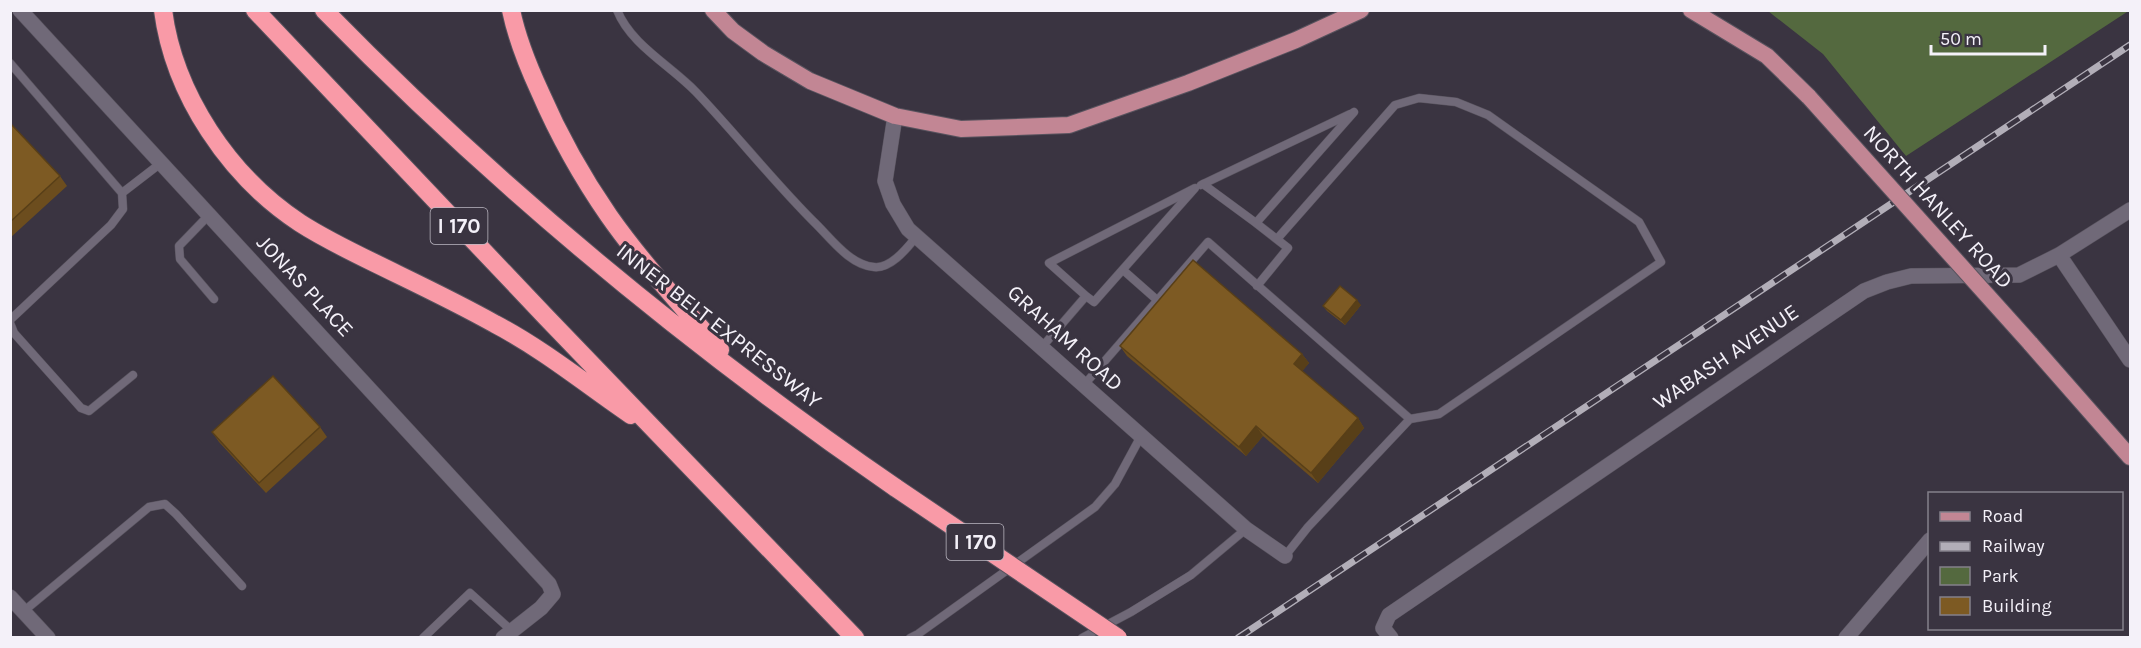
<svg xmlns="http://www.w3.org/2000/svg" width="2141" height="648" font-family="Karla,sans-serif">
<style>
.green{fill:#54693f}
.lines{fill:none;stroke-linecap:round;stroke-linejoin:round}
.service-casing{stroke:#58535e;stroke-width:9}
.minor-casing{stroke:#58535e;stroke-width:16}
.primary-casing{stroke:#58535e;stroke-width:18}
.motorway-casing{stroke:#58535e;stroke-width:20}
.service{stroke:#706978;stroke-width:8}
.minor{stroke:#706978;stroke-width:15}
.primary{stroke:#c28694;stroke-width:16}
.motorway{stroke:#f99aa7;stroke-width:18}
.rail-casing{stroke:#b2aeb8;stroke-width:7}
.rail{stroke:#3a3441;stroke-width:4.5;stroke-dasharray:14;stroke-linecap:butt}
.primary-bridge-casing{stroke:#58535e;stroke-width:18;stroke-linecap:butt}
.motorway-bridge-casing{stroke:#58535e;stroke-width:20;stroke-linecap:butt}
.primary-bridge{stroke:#c28694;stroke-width:16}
.motorway-bridge{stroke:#f99aa7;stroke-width:18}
.wall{fill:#6c4d1e}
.shaded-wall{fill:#583f18}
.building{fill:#7d5a23;stroke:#583f18;stroke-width:1.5}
.labels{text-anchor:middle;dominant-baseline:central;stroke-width:6;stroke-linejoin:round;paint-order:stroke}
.shield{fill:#3a3441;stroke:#bcb8c2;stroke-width:1.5}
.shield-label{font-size:21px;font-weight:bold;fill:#f4f1f9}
.street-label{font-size:22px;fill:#f4f1f9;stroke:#3a3441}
</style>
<rect width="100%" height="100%" fill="#3a3441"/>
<path class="green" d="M2130 10 1906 156 1823 54 1768 11Z"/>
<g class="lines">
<defs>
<path id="service" d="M617 10C631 45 670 65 696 92 736 134 772 180 813 221 830 237 849 265 874 267 891 269 907 248 917 236
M10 63 122 193 161 163
M1203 184 1256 223 1354 112
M1201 185 1350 114
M209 215 179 246 180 259 214 299
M1256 223 1288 248 1257 286
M1277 239 1395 105 1419 98 1456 102 1488 115 1639 222 1661 262 1439 414 1410 419
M1123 270 1157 300
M10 320 111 225 123 209 122 193
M10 323 14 333 81 408 89 411 133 375
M1042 347 1086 296 1094 302 1195 188 1049 263 1086 296
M1084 385 1208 242 1410 419 1308 527 1285 556
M24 611 149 507 165 504 176 514 242 586
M423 638 470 593 512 631
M910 638 918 634 1095 507 1115 484 1141 436
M1082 638 1131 612 1191 575 1246 529"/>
<path id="minor" d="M20 10 549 584 553 594 541 608 503 638
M895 116 885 181 893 204 908 229 1246 529 1285 556
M2059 255 2130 360
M10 597 48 638
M1391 638 1383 628 1389 615 1864 291 1887 282 1911 276 2019 275 2059 255 2130 210
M1846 638 1930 540"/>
<path id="primary" d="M713 10 733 31 763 53 810 81 895 116 961 129 1069 125 1188 83 1296 40 1361 10
M1691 10 1767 56 1809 97
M2030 343 2130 457"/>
<path id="motorway" d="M163 10C174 95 230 177 300 223 331 243 365 258 397 274 430 290 463 306 495 324 543 349 587 385 631 415
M255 10 546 317 855 638
M324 10C498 188 691 347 896 488
M511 10C517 39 528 66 540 92 559 136 582 177 609 216 642 263 682 306 720 350"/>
</defs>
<use href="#service" class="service-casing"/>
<use href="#minor" class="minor-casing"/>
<use href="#primary" class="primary-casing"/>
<use href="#motorway" class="motorway-casing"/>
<use href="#service" class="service"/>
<use href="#minor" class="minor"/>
<use href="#primary" class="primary"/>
<use href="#motorway" class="motorway"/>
<defs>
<path id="rail" d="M1238 638 2130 45"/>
</defs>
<use href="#rail" class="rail-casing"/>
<use href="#rail" class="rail"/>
<defs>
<path id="primary-bridge" d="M1809 97 2030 343"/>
<path id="motorway-bridge" d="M896 488 1118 638"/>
</defs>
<use href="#primary-bridge" class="primary-bridge-casing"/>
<use href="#motorway-bridge" class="motorway-bridge-casing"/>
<use href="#primary-bridge" class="primary-bridge"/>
<use href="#motorway-bridge" class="motorway-bridge"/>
</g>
<path class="wall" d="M10 123 60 176 67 186 10 238Z
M1361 305 1345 325 1327 311 1323 306Z
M1120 346 1302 354 1309 363 1302 371 1358 418 1364 428 1318 483 1263 436 1246 456 1127 356Z
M320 427 327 437 266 493 219 442 212 432Z"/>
<path class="shaded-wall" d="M1357 300 1361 305 1345 325 1341 320Z
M1302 354 1309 363 1300 374 1294 364Z
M1358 418 1364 428 1318 483 1311 473Z
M1256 426 1263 436 1246 456 1239 447Z"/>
<path class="building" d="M10 123 60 176 10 222Z
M1193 260 1302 354 1294 364 1358 418 1311 473 1256 426 1239 447 1120 346Z
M1340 286 1357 300 1341 320 1323 306Z
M273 376 320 427 259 483 212 432Z"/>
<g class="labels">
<g class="shield">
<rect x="430.5" y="208" width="57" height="36" rx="4.5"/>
<rect x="946.5" y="524" width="57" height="36" rx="4.5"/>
</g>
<g class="shield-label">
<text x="459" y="226">I 170</text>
<text x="975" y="542">I 170</text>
</g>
<g class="street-label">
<text transform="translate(1938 207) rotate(48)">NORTH HANLEY ROAD</text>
<text transform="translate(305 286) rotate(47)">JONAS PLACE</text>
<text transform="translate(719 326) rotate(38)">INNER BELT EXPRESSWAY</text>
<text transform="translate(1065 338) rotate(42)">GRAHAM ROAD</text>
<text transform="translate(1726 357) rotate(-34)">WABASH AVENUE</text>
</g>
</g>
<rect width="2141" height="648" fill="none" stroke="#f4f1f9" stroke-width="24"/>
<rect x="1928" y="492" width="195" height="138" fill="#3a3441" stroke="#84808b" stroke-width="1.5"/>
<rect x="1940" y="512" width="30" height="9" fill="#c28694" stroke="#84808b" stroke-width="1.5"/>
<text x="1982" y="522" font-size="18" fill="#f4f1f9">Road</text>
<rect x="1940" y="542" width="30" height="9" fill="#b2aeb8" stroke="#84808b" stroke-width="1.5"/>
<text x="1982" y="552" font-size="18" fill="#f4f1f9">Railway</text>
<rect x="1940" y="567" width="30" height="18" fill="#54693f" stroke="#84808b" stroke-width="1.5"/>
<text x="1982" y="582" font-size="18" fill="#f4f1f9">Park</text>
<rect x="1940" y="597" width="30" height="18" fill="#7d5a23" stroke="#84808b" stroke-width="1.5"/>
<text x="1982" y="612" font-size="18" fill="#f4f1f9">Building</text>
<path d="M1931 45v9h114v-9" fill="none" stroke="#f4f1f9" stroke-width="3"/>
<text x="1940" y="45" font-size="18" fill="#f4f1f9" stroke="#3a3441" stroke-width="4.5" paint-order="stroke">50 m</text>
</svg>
